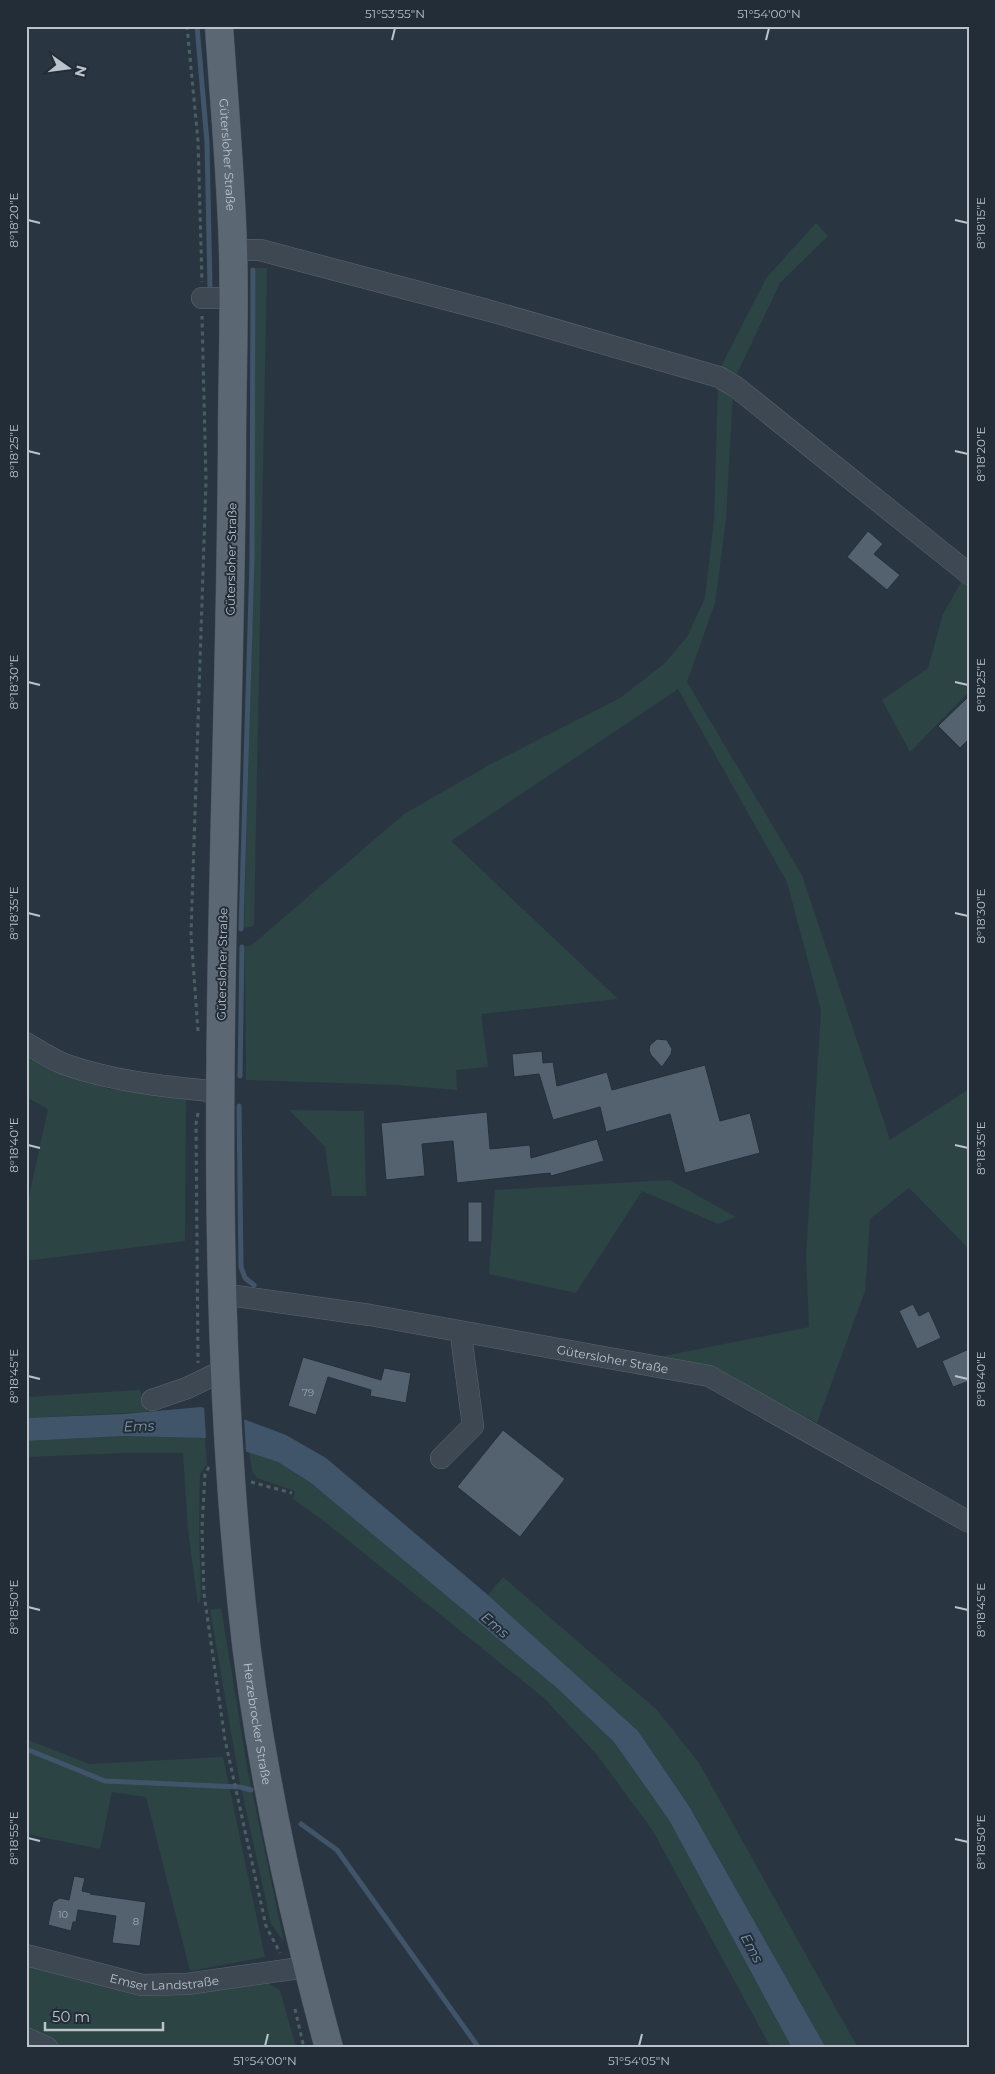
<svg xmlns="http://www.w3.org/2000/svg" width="995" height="2074" font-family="Montserrat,sans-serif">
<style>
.green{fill:#2c4444}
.water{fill:#40556a}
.pier{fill:#293642}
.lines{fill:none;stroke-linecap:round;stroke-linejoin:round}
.stream{stroke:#40556a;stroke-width:5}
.building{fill:#54616f;stroke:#242f39}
.minor-casing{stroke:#5b666f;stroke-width:22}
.major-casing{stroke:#47515b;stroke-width:29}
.path{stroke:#4b6161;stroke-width:3;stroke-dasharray:4 4;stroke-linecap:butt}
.minor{stroke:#3d4852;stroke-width:21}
.major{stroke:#5b6772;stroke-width:28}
.ticks{fill:none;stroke:#bac3cc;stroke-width:2}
.labels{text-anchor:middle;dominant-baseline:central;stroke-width:4;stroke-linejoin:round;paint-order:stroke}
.number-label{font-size:10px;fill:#a0aab5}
.street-label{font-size:12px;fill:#bac3cc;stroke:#222d37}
.water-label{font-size:14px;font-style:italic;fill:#7d96ac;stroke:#222d37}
.neatline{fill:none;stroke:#bac3cc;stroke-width:2}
.ticks-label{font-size:12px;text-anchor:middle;fill:#bac3cc}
</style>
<rect width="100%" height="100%" fill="#293642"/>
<path class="green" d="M816 223 828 236 780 283 737 374 719 370 767 277Z
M254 268H267L254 926 244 928 254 559Z
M718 382 733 391 726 519 715 603 687 682 802 875 890 1140 969 1089V1249L909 1188 870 1219 865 1291 817 1423 709 1368 659 1357 809 1327 806 1256 821 1010 787 882 678 689 451 841 618 999 481 1014 488 1067 456 1070 457 1090 396 1085 246 1080 245 947 252 945 404 814 491 764 620 698 664 664 687 637 705 598 714 520Z
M963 579 969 583V692L910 752 882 700 928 668 943 614Z
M26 1052 58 1072 109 1089 186 1099 185 1241 26 1261V1210L48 1109 26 1097Z
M289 1110 364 1111 366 1196H332L325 1147Z
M670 1180 736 1217 718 1224 642 1191 576 1293 489 1274 495 1190Z
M140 1390 147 1412 26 1418V1397Z
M123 1436 205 1438 207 1464 200 1474 199 1528 201 1596 198 1605 188 1530 183 1453H125L26 1457V1441Z
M249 1451 278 1462 311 1483 557 1688 614 1742 669 1820 792 2048H771L653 1831 598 1756 544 1698 329 1525 293 1499 295 1491 257 1478 252 1471Z
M503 1577 657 1710 699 1763 858 2048H826L689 1806 638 1731 488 1595Z
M221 1608 248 1772 284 1942 271 1924 238 1773 210 1610Z
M26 1739 89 1764 223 1757 265 1957 190 1971 146 1797 112 1792 100 1849 26 1834Z
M26 1962 141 1992 268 1983 280 1990 296 2048H26Z"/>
<path class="water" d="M201 1407 246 1420 286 1435 326 1458 488 1595 638 1731 689 1806 826 2048H792L669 1820 614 1742 557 1688 311 1483 278 1462 205 1438 123 1436 26 1441V1418L124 1414Z"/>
<path class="pier" d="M204 1405 244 1417 246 1453 206 1440Z"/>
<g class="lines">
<path class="stream" d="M197 26 207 142 210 289
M241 929 252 560 253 270
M240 1076 242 947
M239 1106 241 1267 245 1278 254 1285
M26 1749 105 1781 240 1787 251 1790
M301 1824 337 1850 479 2048"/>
</g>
<path class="building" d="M868 531 883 544 874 554 900 575 887 590 847 557Z
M969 696V739L960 748 938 726Z
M657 1039 667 1040 672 1049 671 1054 662 1067 651 1055 649 1050 650 1045Z
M542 1051 543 1063 553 1062 557 1086 607 1072 612 1090 705 1065 720 1121 750 1113 760 1153 685 1173 670 1114 606 1132 600 1107 553 1120 539 1074 514 1077 512 1054Z
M487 1112 490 1149 530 1145 531 1158 597 1139 604 1161 551 1176 550 1173 457 1183 453 1141 422 1144 425 1176 386 1180 381 1123Z
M468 1202H482V1242H468Z
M913 1304 919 1316 929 1311 941 1338 917 1349 899 1311Z
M969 1349V1381L953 1387 942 1361Z
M303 1357 381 1380 384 1368 411 1373 406 1403 370 1396 371 1390 328 1377 316 1415 288 1406Z
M503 1430 565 1479 520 1537 457 1487Z
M74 1876 85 1878 82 1891 91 1893 90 1894 146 1902 140 1946 112 1943 116 1916 78 1910 76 1922H73L71 1931 48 1925 53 1902 60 1898 69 1900Z"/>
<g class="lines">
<defs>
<g id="minor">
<path d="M233 250H260L487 310 719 377 736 387 969 574"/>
<path d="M202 298H233"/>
<path d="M26 1043C38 1050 51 1059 64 1064 114 1082 168 1087 220 1092"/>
<path id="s1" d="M222 1294 370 1315 709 1376 969 1522"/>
<path d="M152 1400 187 1388 224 1370"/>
<path d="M441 1458 473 1426 462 1343 463 1333"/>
<path id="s2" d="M26 1955 142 1985 187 1984 307 1967"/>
<path d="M26 2038 48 2048"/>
</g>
<g id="major">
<path id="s3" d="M219 26C224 101 231 176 233 250 235 315 232 380 232 444 230 832 201 1221 242 1607 257 1756 290 1904 329 2048"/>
</g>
</defs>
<use href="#minor" class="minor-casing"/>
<use href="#major" class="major-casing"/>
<path class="path" d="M187 26 198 141 202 282
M198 1031 191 934 206 481 202 316
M198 1113 196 1124 198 1363
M209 1467 205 1474 202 1528 204 1594 225 1740 266 1926 280 1953
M251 1482 292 1493
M295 2009 304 2048"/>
<use href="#minor" class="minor"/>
<use href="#major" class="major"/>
</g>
<path class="ticks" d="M392 40 395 28M766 40 769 28M28 220 40 223M955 220 968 223M28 451 40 454M955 451 968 454M28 682 40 685M955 682 968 685M28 913 40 916M955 913 968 916M28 1145 40 1148M955 1145 968 1148M28 1376 40 1379M955 1376 968 1379M28 1607 40 1610M955 1607 968 1610M28 1838 40 1841M955 1839 968 1842M265 2046 268 2034M639 2046 642 2034"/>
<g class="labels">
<g class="number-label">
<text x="308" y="1392">79</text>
<text x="63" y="1914">10</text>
<text x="136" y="1921">8</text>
</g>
<g class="street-label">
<text stroke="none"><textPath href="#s3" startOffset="129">Gütersloher Straße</textPath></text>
<text transform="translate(231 559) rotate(-89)">Gütersloher Straße</text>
<text transform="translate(222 964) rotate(-89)">Gütersloher Straße</text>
<text stroke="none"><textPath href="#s1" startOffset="396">Gütersloher Straße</textPath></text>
<text stroke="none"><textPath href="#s3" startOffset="1700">Herzebrocker Straße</textPath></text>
<text stroke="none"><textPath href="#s2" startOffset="142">Emser Landstraße</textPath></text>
</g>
<g class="water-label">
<text transform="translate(139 1426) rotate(-2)">Ems</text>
<text transform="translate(495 1625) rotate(40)">Ems</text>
<text transform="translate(752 1948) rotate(62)">Ems</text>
</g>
</g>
<rect width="995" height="2074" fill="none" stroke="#222d37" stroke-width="55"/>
<g transform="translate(68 68) rotate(104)" stroke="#222d37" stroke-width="4" paint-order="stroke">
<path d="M0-4L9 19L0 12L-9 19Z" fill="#bac3cc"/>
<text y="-8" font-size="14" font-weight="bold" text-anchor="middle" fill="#bac3cc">N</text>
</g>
<path d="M45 2022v8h118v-8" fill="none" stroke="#bac3cc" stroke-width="2.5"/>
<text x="52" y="2022" font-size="15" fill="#bac3cc" stroke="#222d37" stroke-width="4" paint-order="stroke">50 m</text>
<rect x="28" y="28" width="940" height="2018" class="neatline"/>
<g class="ticks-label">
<text x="395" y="18">51°53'55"N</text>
<text x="769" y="18">51°54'00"N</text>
<text transform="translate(14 220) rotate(-90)" y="4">8°18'20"E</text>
<text transform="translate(981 223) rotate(-90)" y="4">8°18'15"E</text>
<text transform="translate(14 451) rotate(-90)" y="4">8°18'25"E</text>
<text transform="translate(981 454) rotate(-90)" y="4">8°18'20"E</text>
<text transform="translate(14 682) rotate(-90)" y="4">8°18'30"E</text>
<text transform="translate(981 685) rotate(-90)" y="4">8°18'25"E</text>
<text transform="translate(14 913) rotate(-90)" y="4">8°18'35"E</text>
<text transform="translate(981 916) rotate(-90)" y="4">8°18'30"E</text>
<text transform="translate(14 1145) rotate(-90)" y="4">8°18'40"E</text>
<text transform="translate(981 1148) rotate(-90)" y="4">8°18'35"E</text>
<text transform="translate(14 1376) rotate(-90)" y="4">8°18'45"E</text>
<text transform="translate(981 1379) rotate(-90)" y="4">8°18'40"E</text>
<text transform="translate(14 1607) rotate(-90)" y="4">8°18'50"E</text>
<text transform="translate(981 1610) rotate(-90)" y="4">8°18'45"E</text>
<text transform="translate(14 1838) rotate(-90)" y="4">8°18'55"E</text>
<text transform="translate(981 1842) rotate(-90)" y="4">8°18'50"E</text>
<text x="265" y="2065">51°54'00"N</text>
<text x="639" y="2065">51°54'05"N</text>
</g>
</svg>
